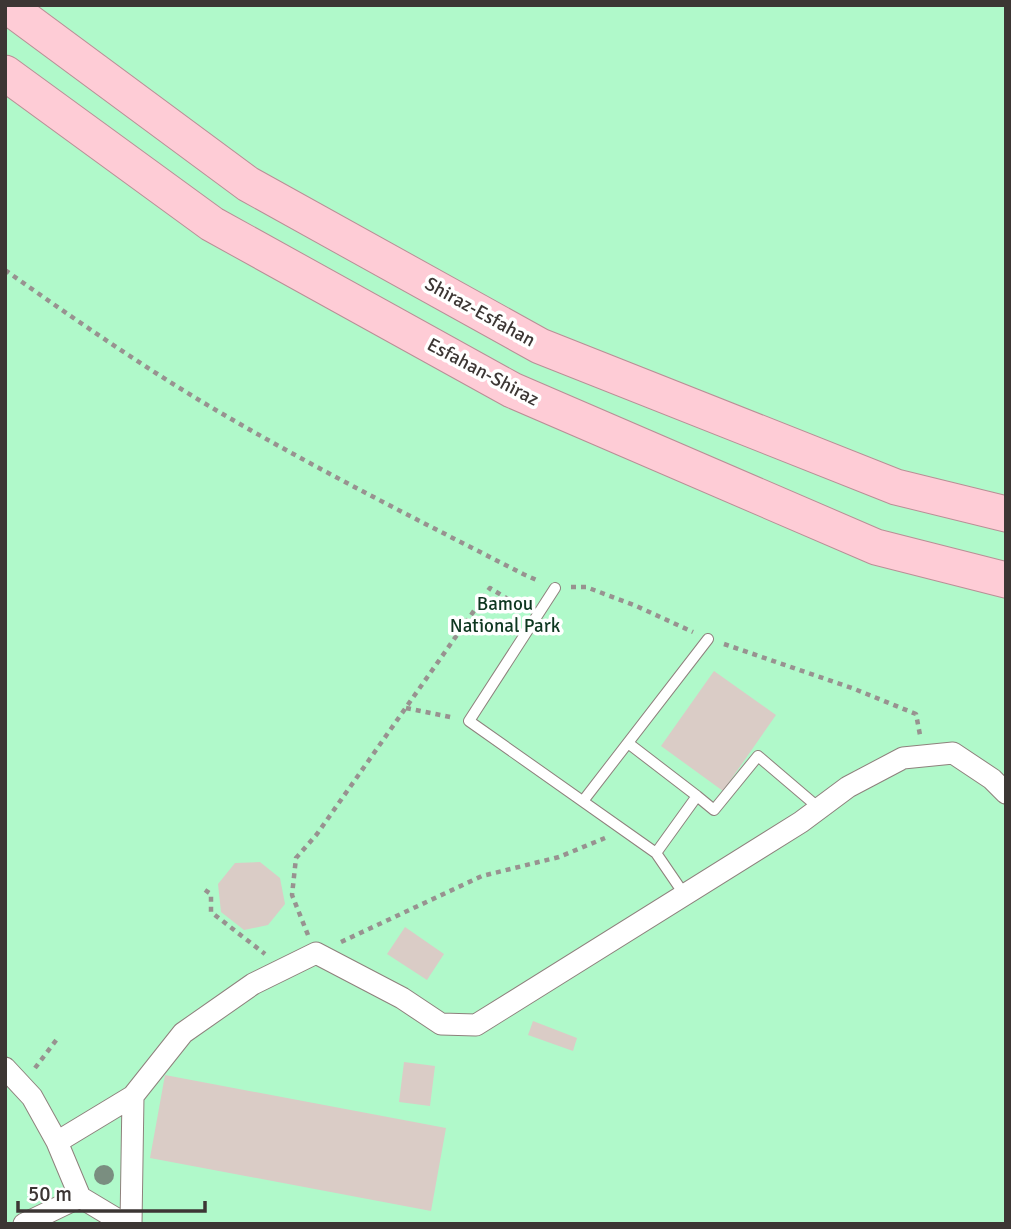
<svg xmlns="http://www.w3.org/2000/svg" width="1011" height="1229" font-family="Signika,sans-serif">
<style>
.green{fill:#b0f9ca}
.building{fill:#daccc6}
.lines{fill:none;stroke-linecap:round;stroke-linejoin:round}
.service-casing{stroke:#8e817c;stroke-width:12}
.minor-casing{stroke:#8e817c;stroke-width:23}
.trunk-casing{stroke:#b98f96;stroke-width:37}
.path{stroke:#989290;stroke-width:4.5;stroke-dasharray:5 5;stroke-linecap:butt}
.service{stroke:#fff;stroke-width:10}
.minor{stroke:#fff;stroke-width:21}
.trunk{stroke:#feccd6;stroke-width:35}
.tree{fill:#7a8e80}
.labels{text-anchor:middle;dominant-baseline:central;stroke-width:7;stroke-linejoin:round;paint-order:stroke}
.street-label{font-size:19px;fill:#3c3634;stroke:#fff}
.park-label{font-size:19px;fill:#0e3720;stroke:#fff}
</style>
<rect width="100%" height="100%" fill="#fef9f6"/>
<path class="green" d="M5 5H1006V1224H5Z"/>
<path class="building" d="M714 671 776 715 723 791 661 746Z
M260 862 280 878 285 904 268 925 244 930 221 912 218 884 235 863Z
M405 927 444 954 427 980 387 954Z
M533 1021 577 1038 573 1051 528 1035Z
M404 1062 435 1066 430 1106 399 1102Z
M165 1075 446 1128 431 1211 150 1158Z"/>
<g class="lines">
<defs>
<path id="service" d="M555 588 469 721 656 853 684 894
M628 743 697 796 656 853
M697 796 714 810 758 756 819 808
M583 801 708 639"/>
<path id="minor" d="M5 1068 32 1097 57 1142 80 1197 125 1224
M57 1142 133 1096 183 1033 253 984 316 953 402 998 441 1024 476 1025 801 822 848 787 903 758 953 753 992 779 1006 793
M24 1224 80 1197
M131 1224 133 1096"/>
<path id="trunk" d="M6 5 248 184 540 346 896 487 1006 514
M5 73 212 224 512 390 876 547 1006 580"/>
</defs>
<use href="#service" class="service-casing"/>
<use href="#minor" class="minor-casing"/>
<use href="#trunk" class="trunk-casing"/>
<path class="path" d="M5 270C70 316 136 362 204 403 308 465 416 519 523 574L539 581
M571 587H586L634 605 693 632
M724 644 852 688 916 714 920 735
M406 708 455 718
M205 890 211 894V912L265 954
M308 935 292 895 296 858 317 834 490 588 524 609
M341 942 482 876 559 857 605 838
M35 1068 57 1039"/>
<use href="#service" class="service"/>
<use href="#minor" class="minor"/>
<use href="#trunk" class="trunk"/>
</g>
<circle class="tree" cx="104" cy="1175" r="10"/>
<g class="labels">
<g class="street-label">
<text transform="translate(480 312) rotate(29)">Shiraz-Esfahan</text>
<text transform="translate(483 372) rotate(28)">Esfahan-Shiraz</text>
</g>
<g class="park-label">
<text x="505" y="604">Bamou<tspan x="505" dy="22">National Park</tspan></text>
</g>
</g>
<rect width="1011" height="1229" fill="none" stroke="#3c3634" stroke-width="14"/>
<path d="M18 1201v10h187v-10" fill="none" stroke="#3c3634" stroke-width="3.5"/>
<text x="28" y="1201" font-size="21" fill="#3c3634" stroke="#ffffff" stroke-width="5" paint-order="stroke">50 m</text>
</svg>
